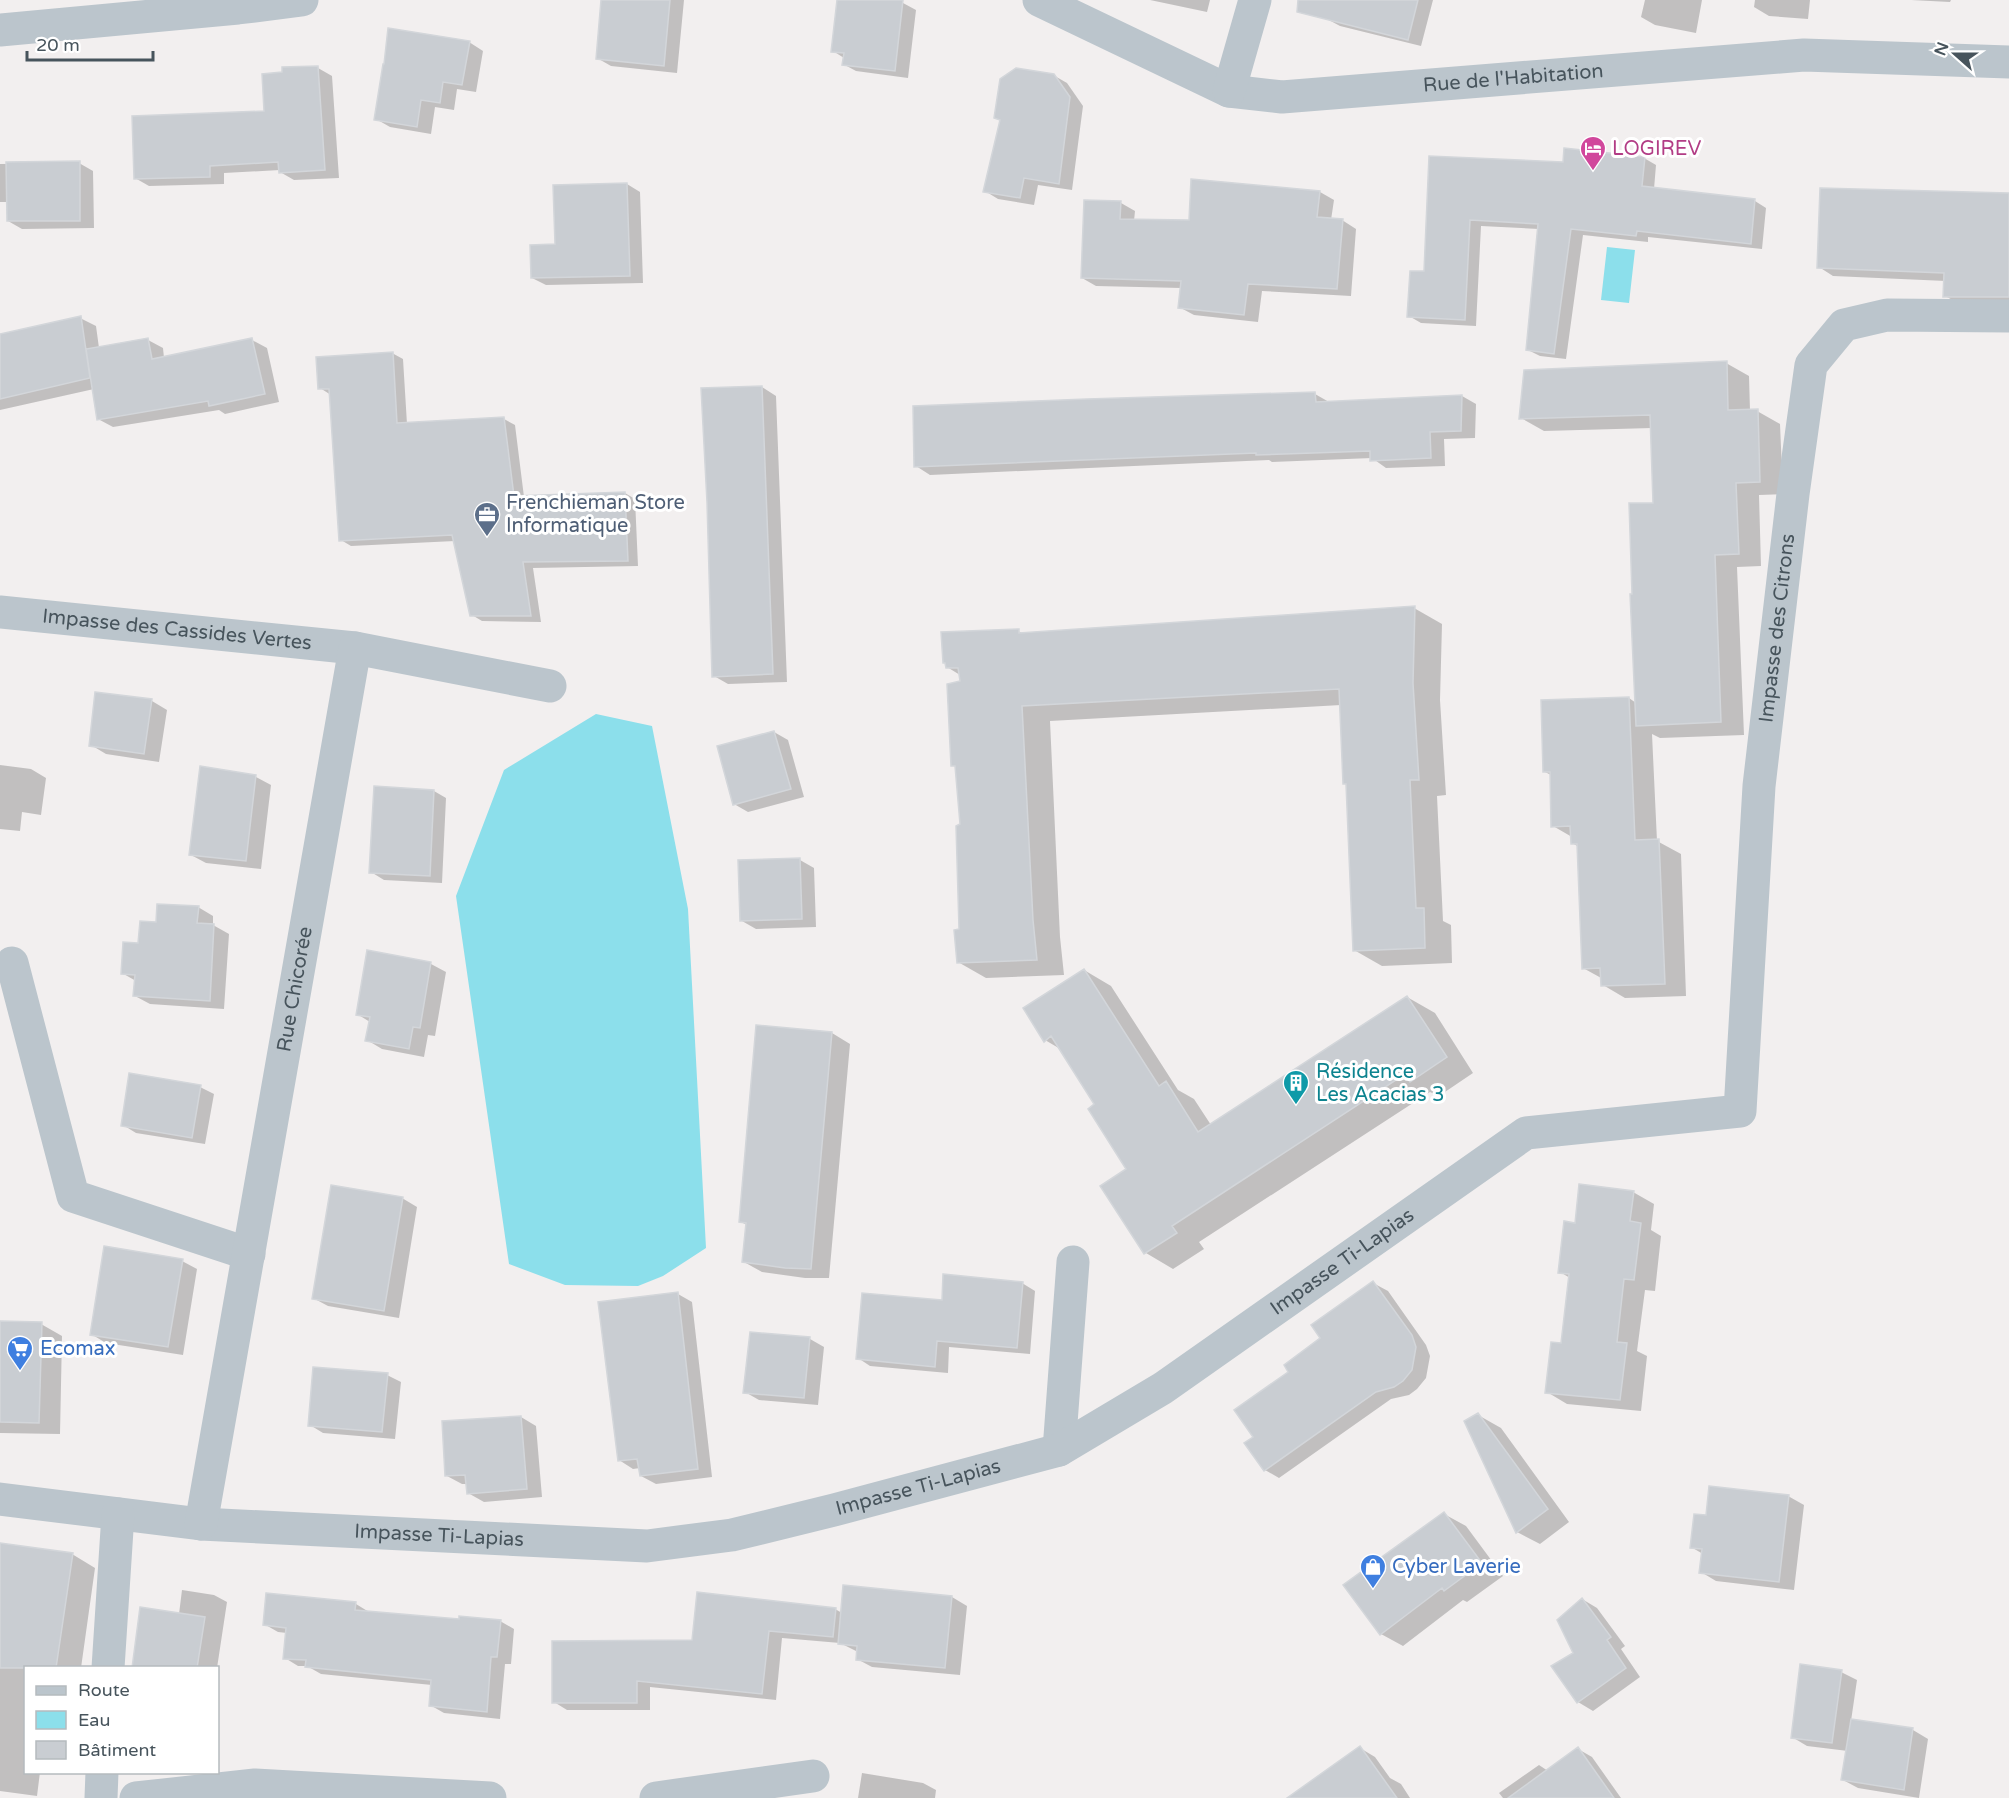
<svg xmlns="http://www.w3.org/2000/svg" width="2009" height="1798" font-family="'Varela Round',sans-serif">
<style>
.water{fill:#8cdfeb}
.shadow{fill:#0003}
.building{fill:#c9cdd2;stroke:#d3d6da;stroke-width:1.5}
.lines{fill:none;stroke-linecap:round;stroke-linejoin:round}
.minor{stroke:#bbc5cc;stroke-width:33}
.labels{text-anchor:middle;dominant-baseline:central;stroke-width:6;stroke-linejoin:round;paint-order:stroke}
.street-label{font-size:20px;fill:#47545c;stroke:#fff}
.hotel-label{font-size:20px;fill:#b23c85;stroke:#fff;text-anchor:start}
.service-label{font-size:20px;fill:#4e5e75;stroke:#fff;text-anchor:start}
.culture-label{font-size:20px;fill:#0d838f;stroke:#fff;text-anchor:start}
.shop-label{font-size:20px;fill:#366cbe;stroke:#fff;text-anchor:start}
</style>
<rect width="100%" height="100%" fill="#f2efef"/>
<path class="water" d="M1607 247 1635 250 1629 303 1601 300Z
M596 714 652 726 688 909 706 1248 663 1276 638 1286 565 1285 509 1264 456 896 504 770Z"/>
<path class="shadow" d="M603 0H684L677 73 611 66 597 58Z
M839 0H880L903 3 916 10 908 78 856 71 843 64 844 58 833 51Z
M1150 0H1210L1207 12Z
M1332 0H1433L1421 46 1340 26 1327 19Z
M1645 0H1702L1696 33 1655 25 1641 17Z
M1755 0H1810L1808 19 1769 16 1754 7Z
M1911 0H1951L1950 2Z
M469 42 483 51 476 92 457 89 454 110 435 107 431 134 390 127 376 119Z
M318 68 332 76 339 178 294 180 280 172V170L224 173V184L149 186 135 178 265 113Z
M1053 75 1067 83 1083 106 1072 190 1038 185 1034 205 998 199 985 191Z
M1430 157 1564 164 1644 158 1656 165 1654 189 1755 201 1766 208 1762 249 1648 237V242L1583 235 1566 359 1540 356 1528 350 1539 229 1481 226 1476 326 1421 323 1409 316 1425 273Z
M79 163 93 171 94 228 22 229 8 221V202H0V164Z
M627 184 640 192 643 283 546 285 532 278 556 245Z
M1320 192 1334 200 1331 220H1342L1356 229 1351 296 1262 291 1258 322 1194 315 1179 307 1181 288 1096 286 1082 278 1121 203 1135 211 1134 221H1190Z
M2009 195V305L1960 304 1945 296 1946 281 1833 276 1819 267Z
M80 318 96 326 99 348 148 340 163 348 164 358 252 340 267 348 279 402 225 414 219 410 113 427 98 419 94 389 0 410V335Z
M392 353 403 359 407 424 504 419 515 425 524 497 625 493 635 499 638 566 533 568 541 622 482 621 472 615 455 541 351 546 341 540 331 395 320 388Z
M1726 363 1749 376 1750 411H1757L1780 424 1783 494 1759 495 1761 566 1737 567 1744 735 1660 738 1652 734 1657 841 1681 854 1686 996 1625 998 1603 985V979L1583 968 1579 847 1572 843V837L1553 826 1551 775 1545 772 1629 698 1636 703 1634 595 1655 504 1652 428 1544 431 1521 418Z
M762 387 776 396 787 682 728 684 714 676Z
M1315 394 1329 402 1462 396 1476 404 1475 438 1444 439 1445 466 1386 468 1372 458 1272 462 1269 460 930 475 916 466Z
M1414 608 1442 624 1440 700 1446 795 1437 796 1443 921 1451 925 1452 963 1382 966 1354 950 1347 785 1341 705 1050 721 1060 937 1064 975 986 978 958 962 962 825 961 682 960 675 947 667 1018 631 1024 634Z
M96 693 152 701 167 710 159 762 106 754 91 745Z
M774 732 788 740 804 797 748 812 734 804Z
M0 765 31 769 46 778 41 815 22 812 20 831 0 829Z
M256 777 271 785 261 869 206 863 191 855Z
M434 791 446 798 442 883 384 880 371 872Z
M800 860 814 868 816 927 756 929 742 921Z
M198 907 213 916V925L229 934 224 1009 150 1004 135 996 136 981 122 973 140 945 157 924Z
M431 964 446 972 435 1036 428 1035 424 1057 382 1049 367 1040 370 1022 357 1014Z
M1084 970 1111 986 1178 1090 1194 1099 1211 1125 1407 997 1435 1013 1473 1073 1439 1096 1430 1092 1199 1242 1204 1249 1173 1269 1146 1253 1128 1169 1096 1104 1062 1050 1045 1040Z
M832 1033 850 1044 829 1278H805L762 1272 744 1262 747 1225 741 1222Z
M200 1087 214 1094 205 1144 136 1133 123 1125Z
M1633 1192 1654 1204 1651 1230 1661 1236 1655 1291 1645 1290 1637 1351 1647 1356 1641 1411 1567 1404 1547 1392 1563 1344 1570 1278 1560 1272 1577 1225Z
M402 1198 417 1207 399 1318 328 1306 313 1298Z
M182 1261 197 1269 183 1355 106 1343 91 1334Z
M1022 1283 1035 1291 1030 1354 949 1347 948 1373 870 1366 858 1358 943 1302Z
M1373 1283 1388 1291 1426 1345 1430 1356 1426 1378 1417 1389 1409 1395 1391 1399 1279 1478 1265 1470 1255 1437 1290 1372Z
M678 1294 692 1302 712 1477 656 1484 641 1476 640 1468 633 1469 619 1460Z
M0 1323 41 1324 62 1336 60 1434 0 1433Z
M810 1339 824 1347 818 1405 759 1400 745 1392Z
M387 1375 401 1382 395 1439 323 1433 310 1425Z
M1478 1415 1501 1428 1569 1522 1540 1544 1517 1532Z
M521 1417 536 1426 542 1497 484 1502 468 1493V1484H462L447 1476Z
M1788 1496 1804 1505 1794 1590 1716 1581 1701 1572 1703 1554 1691 1547 1707 1517Z
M1444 1514 1466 1526 1503 1576 1467 1602 1463 1600 1403 1646 1381 1634Z
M0 1544 72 1554 95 1568 81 1668H26V1772H40L37 1796 0 1791Z
M182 1590 214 1595 227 1602 217 1668H128V1666L134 1667 179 1614Z
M952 1597 967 1606 960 1675 872 1667 857 1659 858 1652 840 1643 782 1638 776 1700 650 1687V1710H567L554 1702 693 1641 835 1609 842 1613Z
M1582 1599 1597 1608 1625 1646 1621 1649 1640 1677 1593 1711 1578 1702 1575 1654Z
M356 1604 369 1612 460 1620 500 1621 514 1629 511 1664H505L500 1719 444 1713 430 1705 432 1685 321 1674 307 1666H298L285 1658 287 1633 278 1632 264 1624Z
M1841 1672 1857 1680 1851 1721 1913 1730 1928 1739 1919 1798 1858 1788 1843 1780 1848 1751 1807 1746 1792 1737Z
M1360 1748 1375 1757 1390 1778 1401 1784 1410 1798H1324Z
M1578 1749 1592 1757 1621 1798H1503L1499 1793 1539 1765 1548 1771Z
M862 1773 923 1783 936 1790 935 1798H858Z"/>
<path class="building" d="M601 0H670L664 66 596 59Z
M837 0H903L895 71 842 65 844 53 831 52Z
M1298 0H1418L1408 40 1297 12Z
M388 28 470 41 462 85 443 82 440 103 421 100 417 127 374 120 383 64H384Z
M318 66 325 170 279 173 278 162 210 166V177L134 179 132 116 264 111 262 74 282 72V67Z
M1016 68 1054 74 1070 97 1059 184 1024 178 1020 198 983 192 1000 120 994 118 1000 79Z
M1564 148 1645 157 1642 186 1755 199 1751 244 1637 231 1636 236 1571 229 1554 354 1526 350 1538 224 1470 220 1465 320 1407 317 1410 271H1424L1429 156 1563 162Z
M80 161V221H7L6 162Z
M1191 179 1320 191 1317 217 1343 219 1337 289 1248 284 1244 315 1178 308 1181 281 1081 278 1084 200 1121 201 1120 219 1189 220Z
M627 183 630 276 531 278 530 245 555 244 553 185Z
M1820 188 2009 193V297H1943L1944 273 1817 268Z
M81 316 90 378 0 399V334Z
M148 338 152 359 252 338 265 394 209 406 208 401 97 420 86 349Z
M393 352 397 423 504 417 514 496 625 492 628 561 523 562 531 616H470L452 535 339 541 329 389H318L316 357Z
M1727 361 1728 410 1758 409 1760 482 1736 483 1739 554 1715 555 1721 722 1636 726 1630 594H1632L1629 503H1653L1650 415 1519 419 1524 370Z
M762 386 773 674 712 677 707 502 701 388Z
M1315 392 1316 402 1462 395 1461 431 1430 432 1431 458 1370 461V451L1256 455V453L914 467 913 406 1087 399Z
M1415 606 1413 683 1419 780H1410L1416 908H1424L1425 948 1353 951 1346 784H1343L1339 689 1022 706 1033 920 1037 960 957 963 954 930 959 929 956 826 960 824 955 766H951L947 684 960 681 958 668H946L945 663H943L941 632 1019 629V633Z
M95 692 152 699 144 754 89 746Z
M1629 697 1635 840 1659 839 1665 984 1601 986 1600 968 1582 969 1577 844H1571L1570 826 1551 827 1550 772H1543L1541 700Z
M774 731 791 789 733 805 717 746Z
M200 766 256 775 246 861 189 855Z
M374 786 434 790 430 876 369 873Z
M800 858 802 919 740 921 738 860Z
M157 904 199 906 197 923 214 924 210 1001 133 996 135 975 121 974 123 942 138 943 140 921 156 922Z
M367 950 431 962 420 1028 413 1027 409 1049 365 1041 370 1017 356 1015Z
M1084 969 1159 1086 1166 1081 1198 1132 1407 996 1447 1057 1410 1082 1405 1074 1172 1226 1177 1233 1144 1254 1100 1186 1126 1169 1088 1109 1094 1104 1051 1036 1044 1042 1023 1008Z
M756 1025 832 1032 811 1269 785 1268 742 1262 746 1223 739 1222Z
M129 1073 201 1085 192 1138 121 1126Z
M1579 1184 1634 1191 1630 1221 1641 1223 1634 1280 1624 1279 1617 1342 1627 1343 1620 1400 1545 1393 1551 1342 1561 1343 1569 1274 1558 1273 1564 1221 1575 1223Z
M331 1185 403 1197 384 1311 312 1299Z
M104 1246 183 1259 168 1347 90 1335Z
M943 1274 1023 1282 1017 1348 937 1341 935 1367 856 1359 862 1293 942 1300Z
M1373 1281 1412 1335 1416 1347 1412 1370 1403 1381 1394 1387 1376 1392 1264 1471 1244 1443 1253 1437 1234 1410 1288 1372 1284 1365 1320 1338 1311 1325Z
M678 1292 698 1469 640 1476 637 1459 618 1461 598 1302Z
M0 1321 42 1322 39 1423 0 1422Z
M750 1332 810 1337 804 1398 743 1393Z
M313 1367 388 1373 382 1432 308 1426Z
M1478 1413 1548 1509 1516 1533 1464 1421Z
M521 1416 527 1489 467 1494 465 1475 445 1476 442 1421Z
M1709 1486 1789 1495 1779 1582 1699 1573 1702 1549 1690 1548 1694 1514 1706 1515Z
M1444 1512 1482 1563 1444 1591 1442 1588 1380 1635 1343 1585Z
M0 1543 73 1553 56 1668H0Z
M843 1585 952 1596 945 1668 856 1660 857 1646 838 1644Z
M697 1592 836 1608 833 1637 769 1631 762 1694 637 1681V1703H552V1641L692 1640Z
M266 1593 356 1602 355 1610 459 1619V1616L501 1620 497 1657H491L487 1712 429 1706 431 1680 305 1667 306 1660 283 1659 286 1628 263 1625Z
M1582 1598 1611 1637 1607 1640 1626 1668 1577 1703 1551 1666 1573 1653 1557 1620Z
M140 1607 205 1617 197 1668H132Z
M1800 1664 1842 1670 1832 1743 1791 1738Z
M1851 1719 1913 1728 1904 1790 1841 1780Z
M1360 1746 1397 1798H1287Z
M1578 1747 1614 1798H1508Z"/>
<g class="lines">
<g class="minor">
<path id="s1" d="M1039 0 1229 91 1282 97 1804 55 2009 62"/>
<path d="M0 30 238 8 302 0"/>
<path d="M1229 91 1255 0"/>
<path id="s2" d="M0 612 355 648"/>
<path d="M12 963 73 1196 249 1254"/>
<path d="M1059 1450 1073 1262"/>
<path id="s3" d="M0 1499 201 1524 647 1546 732 1535 834 1510 1059 1450 1163 1388 1526 1133 1740 1111 1759 786 1793 494 1811 365 1844 325 1887 315 2009 316"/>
<path id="s4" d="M201 1524 355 648 550 686"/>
<path d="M108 1668 118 1514"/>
<path d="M101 1798 102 1772"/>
<path d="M136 1798 255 1785 490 1798"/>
<path d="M656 1798 813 1776"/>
</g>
</g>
<defs>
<symbol id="hotel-pin" viewBox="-11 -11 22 30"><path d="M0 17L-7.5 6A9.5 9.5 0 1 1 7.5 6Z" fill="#d1479c" stroke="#fff"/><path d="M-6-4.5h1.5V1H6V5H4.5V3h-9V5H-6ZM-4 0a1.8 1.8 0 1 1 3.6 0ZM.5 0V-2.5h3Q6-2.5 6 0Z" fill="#fff"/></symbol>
<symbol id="office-pin" viewBox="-11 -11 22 30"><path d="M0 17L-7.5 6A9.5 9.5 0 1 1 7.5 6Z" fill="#5c6f8a" stroke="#fff"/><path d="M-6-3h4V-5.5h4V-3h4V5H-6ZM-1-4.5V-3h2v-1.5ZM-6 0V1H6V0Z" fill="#fff"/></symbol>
<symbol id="building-pin" viewBox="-11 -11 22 30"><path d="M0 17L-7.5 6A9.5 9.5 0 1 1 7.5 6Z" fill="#0f9aa8" stroke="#fff"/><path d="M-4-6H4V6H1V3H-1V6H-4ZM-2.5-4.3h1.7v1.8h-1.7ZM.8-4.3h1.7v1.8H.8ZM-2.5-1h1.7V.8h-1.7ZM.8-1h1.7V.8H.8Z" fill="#fff"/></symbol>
<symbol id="supermarket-pin" viewBox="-11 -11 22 30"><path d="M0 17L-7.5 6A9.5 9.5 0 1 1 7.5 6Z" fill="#3f7fe0" stroke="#fff"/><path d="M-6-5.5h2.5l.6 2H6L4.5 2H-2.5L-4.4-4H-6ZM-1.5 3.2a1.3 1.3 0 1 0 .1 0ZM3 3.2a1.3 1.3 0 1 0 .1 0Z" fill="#fff"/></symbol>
<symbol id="shop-pin" viewBox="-11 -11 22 30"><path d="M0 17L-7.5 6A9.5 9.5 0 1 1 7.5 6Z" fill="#3f7fe0" stroke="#fff"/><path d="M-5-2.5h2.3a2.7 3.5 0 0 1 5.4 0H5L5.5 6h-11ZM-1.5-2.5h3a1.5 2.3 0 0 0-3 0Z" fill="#fff"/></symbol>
</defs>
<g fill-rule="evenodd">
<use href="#hotel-pin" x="1578" y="134" width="30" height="40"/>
<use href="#office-pin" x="472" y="500" width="30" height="40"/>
<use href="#building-pin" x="1281" y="1068" width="30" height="40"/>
<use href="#supermarket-pin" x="5" y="1334" width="30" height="40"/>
<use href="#shop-pin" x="1358" y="1552" width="30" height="40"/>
</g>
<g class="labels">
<g class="street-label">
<text stroke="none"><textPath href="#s1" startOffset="496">Rue de l'Habitation</textPath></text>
<text stroke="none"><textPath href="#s3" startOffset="2337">Impasse des Citrons</textPath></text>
<text stroke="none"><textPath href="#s2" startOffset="178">Impasse des Cassides Vertes</textPath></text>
<text stroke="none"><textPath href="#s4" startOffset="543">Rue Chicorée</textPath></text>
<text stroke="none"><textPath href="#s3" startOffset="1413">Impasse Ti-Lapias</textPath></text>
<text stroke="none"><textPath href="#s3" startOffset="927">Impasse Ti-Lapias</textPath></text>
<text stroke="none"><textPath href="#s3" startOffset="441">Impasse Ti-Lapias</textPath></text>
</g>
<g class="hotel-label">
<text x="1612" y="149">LOGIREV</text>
</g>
<g class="service-label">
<text x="506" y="503">Frenchieman Store<tspan x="506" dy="23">Informatique</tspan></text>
</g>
<g class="culture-label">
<text x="1316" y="1072">Résidence<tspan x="1316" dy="23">Les Acacias 3</tspan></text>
</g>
<g class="shop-label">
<text x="40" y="1349">Ecomax</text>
<text x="1392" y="1567">Cyber Laverie</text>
</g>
</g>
<rect x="24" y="1666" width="195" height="108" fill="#ffffff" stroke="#b5bbbe" stroke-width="1.5"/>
<rect x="36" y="1686" width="30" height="9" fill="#bbc5cc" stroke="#b5bbbe" stroke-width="1.5"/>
<text x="78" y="1696" font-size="18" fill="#47545c">Route</text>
<rect x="36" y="1711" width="30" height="18" fill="#8cdfeb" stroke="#b5bbbe" stroke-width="1.5"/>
<text x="78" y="1726" font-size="18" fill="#47545c">Eau</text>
<rect x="36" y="1741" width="30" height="18" fill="#c9cdd2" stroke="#b5bbbe" stroke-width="1.5"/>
<text x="78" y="1756" font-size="18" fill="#47545c">Bâtiment</text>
<g transform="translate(1955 54) rotate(291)" stroke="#ffffff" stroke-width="4.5" paint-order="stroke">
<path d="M0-4.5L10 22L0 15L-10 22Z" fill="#47545c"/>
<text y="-9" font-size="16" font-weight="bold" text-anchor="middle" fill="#47545c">N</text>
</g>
<path d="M27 51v9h126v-9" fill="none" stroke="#47545c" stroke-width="3"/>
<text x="36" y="51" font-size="18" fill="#47545c" stroke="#ffffff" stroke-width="4.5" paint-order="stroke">20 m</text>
</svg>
